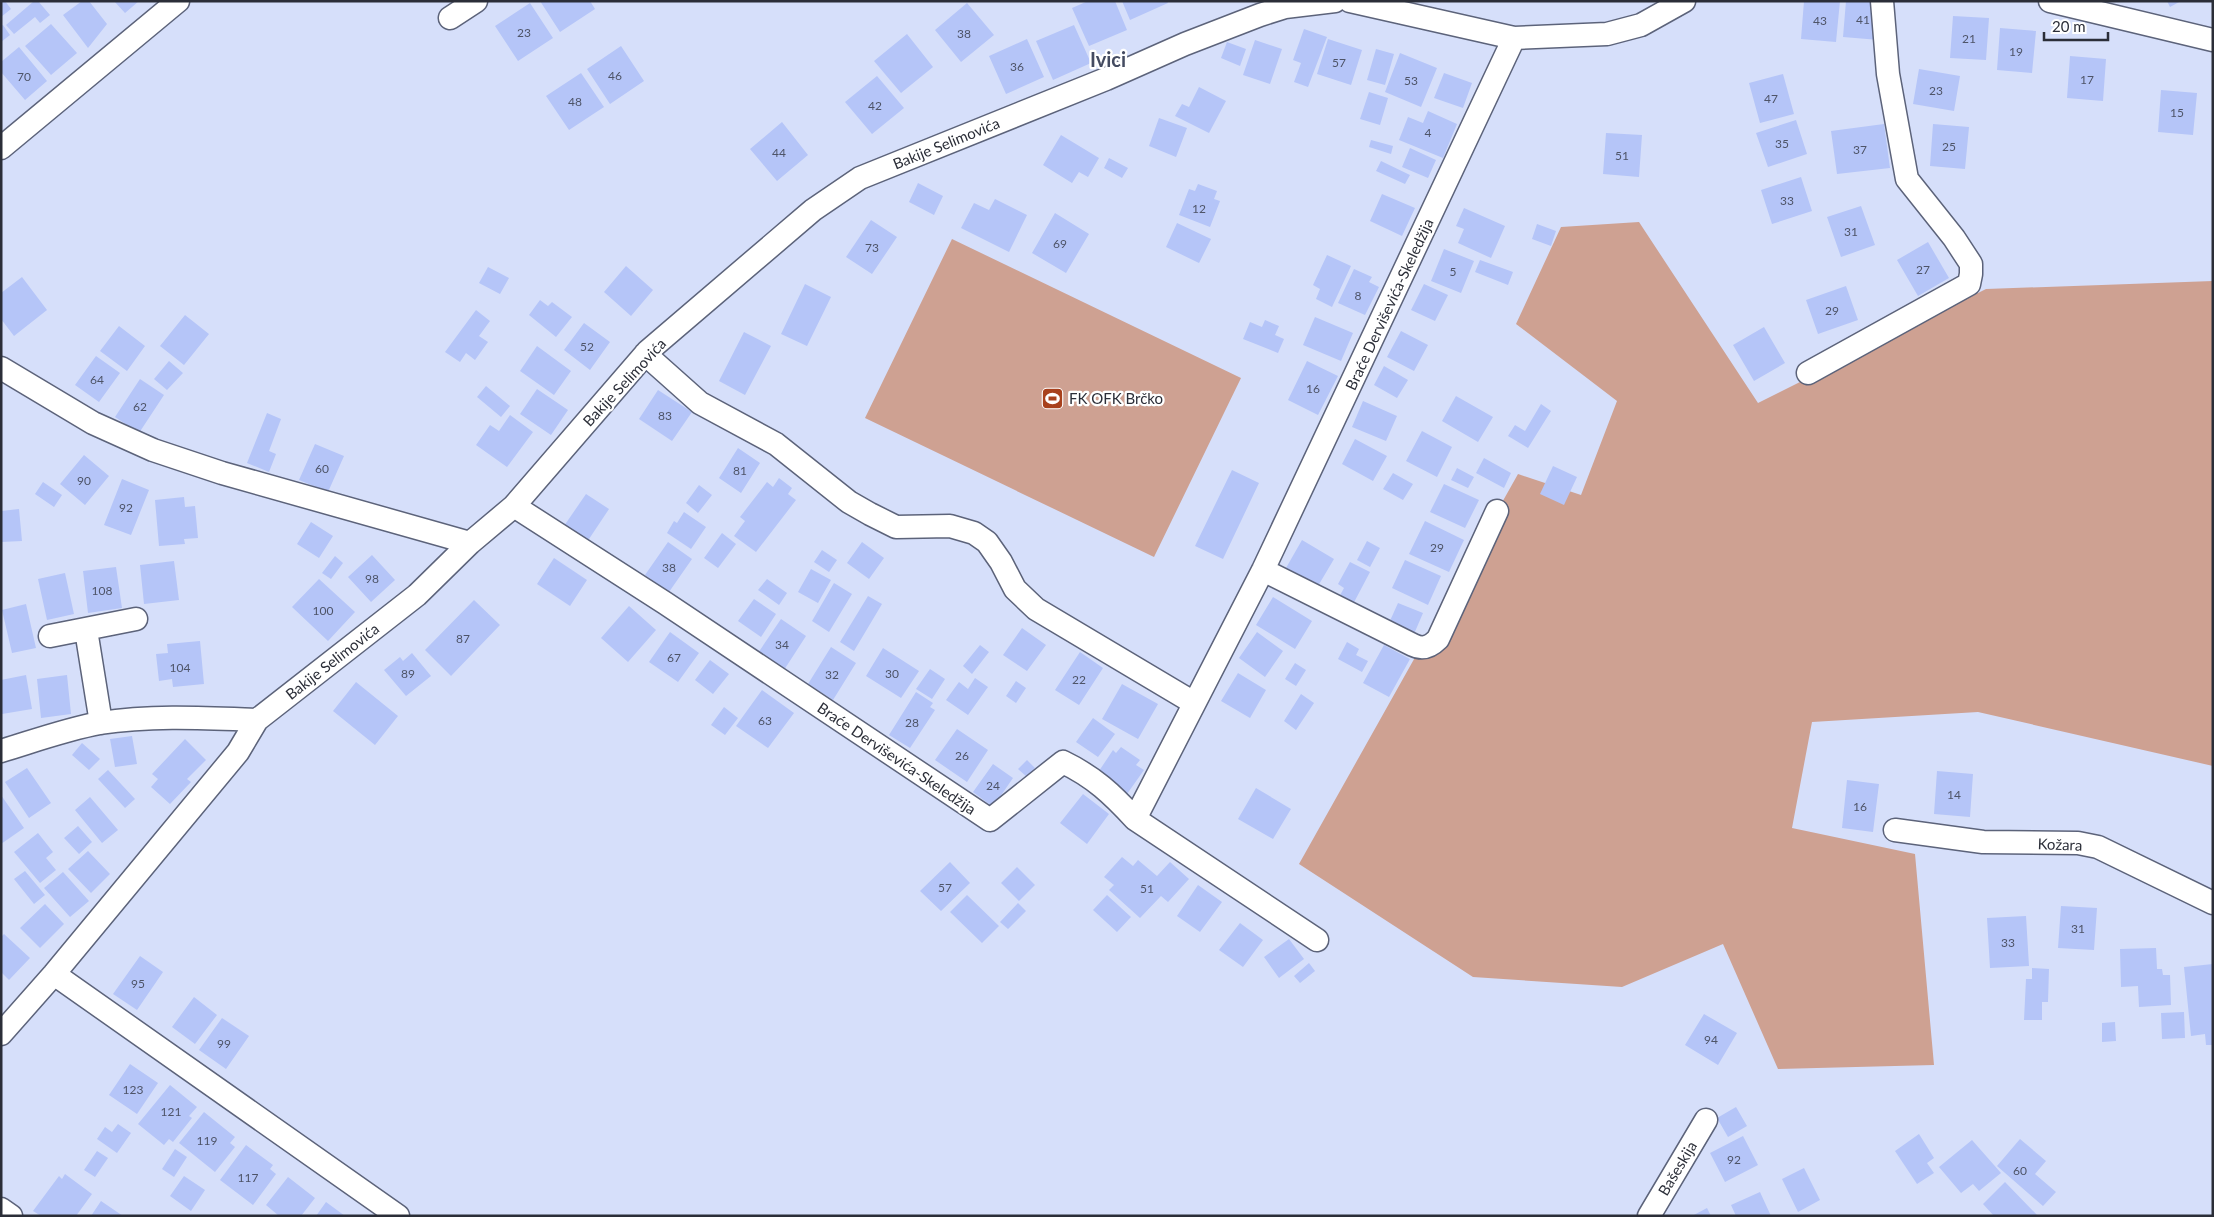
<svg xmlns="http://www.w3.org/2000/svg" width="2214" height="1217" font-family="Lato,sans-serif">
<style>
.green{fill:#cea192}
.building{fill:#b5c5f8}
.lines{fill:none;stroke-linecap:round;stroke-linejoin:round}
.street-casing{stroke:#5c637a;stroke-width:25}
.street{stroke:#fff;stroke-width:22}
.labels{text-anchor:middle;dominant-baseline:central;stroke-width:4.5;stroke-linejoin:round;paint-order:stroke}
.number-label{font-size:12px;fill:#4e5468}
.street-label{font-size:15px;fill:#2b2e38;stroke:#fff}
.poi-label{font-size:15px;fill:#2b2e38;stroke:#fff;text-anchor:start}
.district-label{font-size:20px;font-weight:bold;fill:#444b61;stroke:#fff}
</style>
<rect width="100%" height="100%" fill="#d6dffa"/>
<path class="green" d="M1639 222 1758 403 1986 289 2213 281V766L1978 712 1812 722 1792 828 1915 854 1934 1065 1778 1069 1723 944 1622 987 1473 977 1299 864 1518 474 1581 495 1617 401 1516 324 1561 227Z
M952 239 1241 378 1154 557 865 418Z"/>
<path class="building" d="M1 1H5L11 9 1 17Z
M34 1H38L50 15 40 23 35 17 14 34 6 25Z
M82 1H89L107 24 88 48 63 15Z
M114 1H139L125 13Z
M540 1H590L595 9 560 32Z
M1088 1H1115L1127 30 1089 46 1072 8Z
M1122 1H1167L1168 3 1130 20Z
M1804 1H1840L1836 42 1801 39Z
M1846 1H1882L1879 40 1843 37Z
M2167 1H2181L2170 7Z
M530 3 553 38 518 61 495 26Z
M967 3 994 35 961 62 935 30Z
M1953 16 1989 18 1986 60 1950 58Z
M51 24 77 53 51 75 25 46Z
M3 25 10 35 1 42V26Z
M1074 25 1091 63 1053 80 1036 41Z
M2000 28 2036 31 2032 73 1997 70Z
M1304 29 1327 37 1308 87 1294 82 1301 63 1293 60Z
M907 34 933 67 901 93 874 61Z
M1027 39 1044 77 1006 94 989 56Z
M1328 39 1362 50 1351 85 1317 74Z
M1255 40 1282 49 1270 84 1243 75Z
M1227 42 1246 49 1240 66 1221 58Z
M621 46 644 81 610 104 587 69Z
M19 47 47 81 25 100 1 72V62Z
M1376 49 1394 54 1385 85 1367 80Z
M1400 53 1437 68 1421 107 1385 92Z
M2070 56 2106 59 2103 101 2067 98Z
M1919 69 1960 76 1954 111 1913 104Z
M581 73 604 107 569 130 546 96Z
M1444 73 1472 83 1463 108 1434 98Z
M1783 74 1794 114 1760 123 1749 83Z
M877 76 904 108 872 134 845 102Z
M1199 87 1226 101 1209 133 1175 116 1182 104 1189 107Z
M2161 90 2197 93 2193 135 2158 132Z
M1369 92 1388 98 1380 125 1360 119Z
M1428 111 1457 124 1443 158 1399 140 1408 117 1423 123Z
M1159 118 1187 128 1176 157 1149 146Z
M1796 120 1807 154 1768 167 1756 133Z
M782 122 808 155 777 181 750 149Z
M1884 124 1890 168 1837 174 1831 131Z
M1933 124 1969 127 1965 169 1930 166Z
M1606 133 1642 135 1639 177 1603 174Z
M1061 135 1099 158 1088 177 1079 172 1072 183 1043 165Z
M1371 140 1393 146 1391 154 1369 147Z
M1410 148 1436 160 1428 178 1402 167Z
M1109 158 1128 168 1122 178 1104 168Z
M1381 161 1410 175 1405 184 1376 171Z
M1801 177 1812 211 1772 224 1761 190Z
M918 183 943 196 934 215 909 202Z
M1198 184 1217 191 1214 199 1220 201 1210 227 1179 215 1189 189 1195 191Z
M1382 194 1415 208 1402 236 1370 221Z
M995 199 1027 215 1009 252 961 228 974 203 989 210Z
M1861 206 1875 245 1841 257 1827 217Z
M1464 208 1505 226 1491 258 1458 243 1464 229 1456 226Z
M1055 213 1089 234 1066 273 1032 253Z
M871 220 897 237 872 274 846 257Z
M1177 223 1211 239 1199 263 1166 247Z
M1537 224 1556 231 1551 246 1532 239Z
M1928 242 1949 278 1918 296 1897 260Z
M1444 249 1474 261 1461 293 1431 281Z
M1327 255 1351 266 1332 307 1316 299 1320 289 1313 285Z
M1480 260 1513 272 1508 285 1475 272Z
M626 266 653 290 631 316 604 292Z
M488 267 509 278 500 294 479 283Z
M1354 269 1372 277 1369 282 1379 287 1365 315 1338 303Z
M22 277 47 310 14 336 1 319V293Z
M805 284 831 297 807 346 781 334Z
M1424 284 1448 295 1435 321 1411 310Z
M1846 286 1858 320 1818 334 1806 300Z
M540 300 548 306 552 302 572 317 556 337 529 315Z
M476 310 490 321 479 336 488 342 475 360 466 353 460 362 445 352Z
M185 315 209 334 184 365 160 346Z
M1315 317 1353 333 1341 361 1303 345Z
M1265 320 1279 326 1275 335 1284 339 1278 353 1243 339 1250 322 1262 327Z
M584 323 610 342 590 370 564 350Z
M119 326 145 346 127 371 100 351Z
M1764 327 1785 363 1754 381 1733 345Z
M1401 331 1428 345 1414 371 1387 357Z
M744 332 771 346 745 395 719 381Z
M537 346 571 371 554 395 520 371Z
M96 356 120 373 99 402 75 385Z
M169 361 183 373 167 390 154 379Z
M1307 361 1338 376 1318 415 1288 400Z
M1384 366 1408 380 1397 398 1374 385Z
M140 379 164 395 139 433 115 417Z
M486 386 510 406 501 417 477 397Z
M537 389 568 410 551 435 520 414Z
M658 390 692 412 672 441 639 419Z
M1456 396 1493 417 1478 442 1442 421Z
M1363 401 1397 416 1386 441 1352 427Z
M1541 404 1551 411 1528 448 1508 436 1515 425 1525 431Z
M267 413 281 419 269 451 276 454 269 472 247 463Z
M510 415 533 432 507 467 476 445 490 425 499 431Z
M1422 431 1452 447 1437 477 1406 461Z
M1355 439 1387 456 1373 481 1342 464Z
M315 444 344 456 328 492 299 480Z
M738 448 760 463 741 493 719 478Z
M84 455 109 476 85 505 60 484Z
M1484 458 1511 473 1504 488 1476 473Z
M1553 466 1577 477 1564 505 1540 494Z
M1457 468 1474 477 1468 488 1451 480Z
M1232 470 1259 483 1223 559 1195 546Z
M1393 473 1413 484 1403 500 1383 489Z
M779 478 792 488 788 494 796 500 756 552 734 536 745 521 740 517 767 482 773 487Z
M122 479 149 490 131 535 104 525Z
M43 482 62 495 54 507 35 494Z
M1444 484 1479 500 1465 528 1430 512Z
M699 485 712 495 698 513 686 503Z
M586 494 609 509 587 542 564 526Z
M184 497 185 507 195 506 198 538 184 539 185 544 159 546 155 500Z
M19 509 22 541 1 542V511Z
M684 512 706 527 691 549 667 533 674 521 677 523Z
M1425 521 1464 540 1449 572 1409 554Z
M311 522 333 536 319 558 297 544Z
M722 533 736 544 718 568 704 558Z
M1302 540 1334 559 1318 586 1286 568Z
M1367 541 1380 548 1370 567 1357 560Z
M668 542 692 559 669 592 645 575Z
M862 542 884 558 869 579 847 563Z
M822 550 837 560 829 572 814 562Z
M372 555 395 580 371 602 348 577Z
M335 556 343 563 331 579 322 573Z
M554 558 587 580 570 606 537 584Z
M1405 560 1441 576 1428 605 1392 588Z
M174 561 179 600 144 604 140 565Z
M1350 562 1370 572 1351 608 1337 601 1344 588 1338 584Z
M116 567 122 608 88 613 83 571Z
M811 569 831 580 818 603 798 592Z
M65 573 74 614 47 620 38 579Z
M319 579 355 612 328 641 292 607Z
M767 579 787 593 779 605 758 590Z
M834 583 852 594 829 632 812 621Z
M868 596 882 604 854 651 840 642Z
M1273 597 1312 621 1295 649 1256 625Z
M754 599 776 614 761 637 738 621Z
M474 600 500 625 451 676 425 650Z
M1398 603 1423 613 1414 634 1389 623Z
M26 604 36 648 12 653 2 610Z
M629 606 656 630 628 662 601 638Z
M781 619 806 636 784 670 758 653Z
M1022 628 1046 645 1027 671 1003 655Z
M670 632 699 653 678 682 649 662Z
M1257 632 1283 651 1265 677 1239 658Z
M200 641 204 684 173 687 172 679 159 681 156 654 168 653 167 644Z
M1347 642 1359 649 1356 655 1368 661 1362 672 1338 659Z
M980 645 989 652 972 674 963 666Z
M1384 645 1410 659 1389 697 1363 683Z
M831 647 856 663 833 700 808 684Z
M883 648 919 671 901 698 866 676Z
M1080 652 1103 668 1079 705 1055 690Z
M412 653 431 676 406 696 384 670 400 657 403 661Z
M710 660 729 674 713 694 695 680Z
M1295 663 1306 670 1296 686 1285 679Z
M930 669 945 679 932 699 916 689Z
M1238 673 1266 690 1250 718 1221 701Z
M26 675 32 709 2 714 1 680Z
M67 675 71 714 41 718 37 679Z
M975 678 988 687 968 715 946 700 959 682 968 689Z
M1016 681 1026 688 1016 703 1006 696Z
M356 682 398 716 375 745 333 711Z
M1122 684 1158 704 1138 739 1102 719Z
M762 690 794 713 768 748 736 726Z
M916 692 933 703 930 707 935 710 910 748 889 735Z
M1301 694 1314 703 1296 730 1284 721Z
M724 707 738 718 725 735 711 725Z
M1093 718 1115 734 1098 757 1076 742Z
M957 729 988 750 967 782 935 760Z
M132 736 137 764 115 767 110 739Z
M185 739 206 760 187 779 191 782 170 804 151 787 158 779 152 774Z
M82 743 100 759 89 770 72 755Z
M1121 747 1140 760 1136 765 1144 770 1127 794 1097 774 1113 750 1116 753Z
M1027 760 1035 768 1027 777 1018 769Z
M993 764 1013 778 993 807 973 792Z
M27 768 51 803 29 818 5 782Z
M108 770 135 799 125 808 98 779Z
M1937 771 1973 774 1970 817 1934 814Z
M1847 780 1879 784 1873 832 1842 828Z
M1256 788 1291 809 1273 839 1238 819Z
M1083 794 1109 814 1087 844 1060 823Z
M1 795 24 828 1 844Z
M90 797 118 830 102 843 75 810Z
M78 826 92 842 79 854 64 838Z
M38 833 53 852 46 858 56 870 40 883 14 852Z
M88 851 110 874 91 893 68 869Z
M1122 857 1133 866 1138 860 1157 876 1170 862 1189 879 1168 902 1161 896 1140 918 1109 890 1114 885 1104 877Z
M950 862 970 883 941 911 920 891Z
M1017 867 1035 885 1019 901 1001 883Z
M25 871 45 895 34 904 14 879Z
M63 872 89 901 70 917 44 888Z
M1198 885 1222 902 1200 932 1177 916Z
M967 895 999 926 982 943 950 912Z
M1107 895 1131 917 1117 932 1093 910Z
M1018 903 1026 911 1008 929 1000 922Z
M45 904 64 924 40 948 20 928Z
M2061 906 2097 908 2094 950 2058 948Z
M2026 916 2029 966 1990 968 1987 918Z
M1240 923 1263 940 1243 967 1219 950Z
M4 934 30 958 9 980 1 972V937Z
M1289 939 1304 959 1279 978 1264 957Z
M2156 948 2157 969H2162L2163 975H2170L2171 1005 2139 1007 2138 986 2121 987 2120 949Z
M140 956 163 972 137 1010 113 994Z
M1309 963 1315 971 1300 983 1294 976Z
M2213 964V1045H2206L2205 1034 2191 1036 2184 967Z
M2032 968 2049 969 2048 1002H2042V1020H2024L2026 979H2032Z
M194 997 217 1015 195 1044 172 1027Z
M2184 1012 2185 1038 2162 1039 2161 1013Z
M1704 1014 1737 1033 1718 1065 1685 1045Z
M222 1018 249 1036 226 1069 199 1050Z
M2115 1022 2116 1041 2102 1042V1023Z
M130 1064 158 1083 137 1114 109 1095Z
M170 1085 197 1107 189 1116 192 1118 173 1142 169 1139 164 1145 138 1124Z
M1736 1107 1747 1126 1728 1137 1717 1118Z
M204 1112 235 1137 230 1143 235 1147 215 1172 179 1143Z
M118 1124 131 1133 117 1153 97 1139 105 1127 112 1132Z
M1919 1134 1934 1158 1927 1163 1934 1173 1917 1184 1895 1151Z
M1743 1136 1758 1165 1725 1182 1710 1153Z
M2020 1139 2046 1161 2035 1174 2056 1192 2043 1206 1997 1166Z
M1972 1140 2001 1173 1979 1191 1973 1184 1961 1193 1939 1167Z
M246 1145 273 1165 270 1169 276 1174 253 1205 220 1180Z
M175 1149 187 1157 174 1177 162 1169Z
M97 1151 108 1158 95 1177 84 1170Z
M1804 1168 1820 1200 1798 1212 1782 1179Z
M65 1174 92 1194 76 1216H41L33 1211 59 1176 62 1179Z
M184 1176 205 1190 191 1211 170 1196Z
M288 1177 315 1198 301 1216H279L266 1205Z
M2005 1182 2038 1216H1994L1983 1204Z
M1760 1192 1771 1216H1736L1731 1205Z
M101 1201 123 1216H91Z
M326 1202 345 1216H316Z
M1707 1208 1711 1216H1692Z"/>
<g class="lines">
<defs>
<path id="street" d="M1350 1 1514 38 1607 34 1641 25 1684 1
M2050 1 2213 40
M450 18 476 1
M1 148 178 1
M645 354 700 403 776 444 849 502 870 514 896 527 950 526 974 533 987 542 1001 562 1015 589 1036 609 1194 703
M1 368 93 423 153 450 222 473 470 543
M1808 373 1969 284 1971 274V264L1954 238 1907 179 1888 74 1882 1
M514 506 665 603 990 820 1063 762C1094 777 1112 794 1135 819L1263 570 1514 38
M1263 570 1413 645C1423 650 1430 647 1438 639L1497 511
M86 630 101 723
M50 636 136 619
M1 751C34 741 67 729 100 723 152 715 205 718 257 720L417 595 470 543 514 506 648 351 813 210 860 178 1106 79 1185 44 1260 15 1285 7 1335 1
M1135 819 1317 940
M1895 830 1983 842 2078 843 2098 847 2213 903
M54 974 398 1216
M1 1034 54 974 238 752 257 720
M1 1209 11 1216
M1649 1216 1706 1120"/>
</defs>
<use href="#street" class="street-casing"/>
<use href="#street" class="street"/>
</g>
<defs>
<symbol id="stadium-square" viewBox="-11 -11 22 22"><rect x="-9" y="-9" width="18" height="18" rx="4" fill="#a8411d" stroke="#fff"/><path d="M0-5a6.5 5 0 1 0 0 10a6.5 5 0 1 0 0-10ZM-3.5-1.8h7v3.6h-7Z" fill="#fff"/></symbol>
</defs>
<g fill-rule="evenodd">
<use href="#stadium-square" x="1040" y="386" width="25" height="25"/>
</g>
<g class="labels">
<g class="number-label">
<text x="1863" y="19">41</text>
<text x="1820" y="20">43</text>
<text x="524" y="32">23</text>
<text x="964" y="33">38</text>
<text x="1969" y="38">21</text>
<text x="2016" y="51">19</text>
<text x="1339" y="62">57</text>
<text x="1017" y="66">36</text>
<text x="615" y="75">46</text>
<text x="24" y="76">70</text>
<text x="2087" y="79">17</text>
<text x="1411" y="80">53</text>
<text x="1936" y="90">23</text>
<text x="1771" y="98">47</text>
<text x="575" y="101">48</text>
<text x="875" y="105">42</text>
<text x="2177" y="112">15</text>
<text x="1428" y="132">4</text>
<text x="1782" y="143">35</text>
<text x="1949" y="146">25</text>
<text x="1860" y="149">37</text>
<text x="779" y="152">44</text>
<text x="1622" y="155">51</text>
<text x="1787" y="200">33</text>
<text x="1199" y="208">12</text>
<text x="1851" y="231">31</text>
<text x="1060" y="243">69</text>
<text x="872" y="247">73</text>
<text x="1923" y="269">27</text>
<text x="1453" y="271">5</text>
<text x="1358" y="295">8</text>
<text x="1832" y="310">29</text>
<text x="587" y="346">52</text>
<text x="97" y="379">64</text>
<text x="1313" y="388">16</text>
<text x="140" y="406">62</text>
<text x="665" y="415">83</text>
<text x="322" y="468">60</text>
<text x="740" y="470">81</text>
<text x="84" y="480">90</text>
<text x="126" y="507">92</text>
<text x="1437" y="547">29</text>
<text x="669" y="567">38</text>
<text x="372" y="578">98</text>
<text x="102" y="590">108</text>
<text x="323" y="610">100</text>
<text x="463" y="638">87</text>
<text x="782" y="644">34</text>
<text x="674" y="657">67</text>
<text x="180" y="667">104</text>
<text x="408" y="673">89</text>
<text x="892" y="673">30</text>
<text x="832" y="674">32</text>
<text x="1079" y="679">22</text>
<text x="765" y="720">63</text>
<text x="912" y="722">28</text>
<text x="962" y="755">26</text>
<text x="993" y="785">24</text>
<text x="1954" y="794">14</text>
<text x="1860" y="806">16</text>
<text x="945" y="887">57</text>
<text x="1147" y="888">51</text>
<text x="2078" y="928">31</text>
<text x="2008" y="942">33</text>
<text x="138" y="983">95</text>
<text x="1711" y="1039">94</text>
<text x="224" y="1043">99</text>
<text x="133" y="1089">123</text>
<text x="171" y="1111">121</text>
<text x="207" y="1140">119</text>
<text x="1734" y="1159">92</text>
<text x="2020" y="1170">60</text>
<text x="248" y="1177">117</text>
</g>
<g class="street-label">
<text transform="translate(946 143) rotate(-22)">Bakije Selimovića</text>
<text transform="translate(1389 304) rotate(-65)">Braće Derviševića-Skeledžija</text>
<text transform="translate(624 382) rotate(-47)">Bakije Selimovića</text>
<text transform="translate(332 661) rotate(-38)">Bakije Selimovića</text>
<text transform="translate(897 758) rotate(34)">Braće Derviševića-Skeledžija</text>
<text transform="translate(2060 844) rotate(2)">Kožara</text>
<text transform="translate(1677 1168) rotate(-59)">Bašeskija</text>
</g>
<g class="poi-label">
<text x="1069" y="398">FK OFK Brčko</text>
</g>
<g class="district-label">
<text x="1108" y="59">Ivici</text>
</g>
</g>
<rect width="2214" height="1217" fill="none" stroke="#2b2e38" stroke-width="5"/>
<path d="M2044 32v8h64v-8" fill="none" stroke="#2b2e38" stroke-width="2.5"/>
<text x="2052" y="32" font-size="15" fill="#2b2e38" stroke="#ffffff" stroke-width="4" paint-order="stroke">20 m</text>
</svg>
